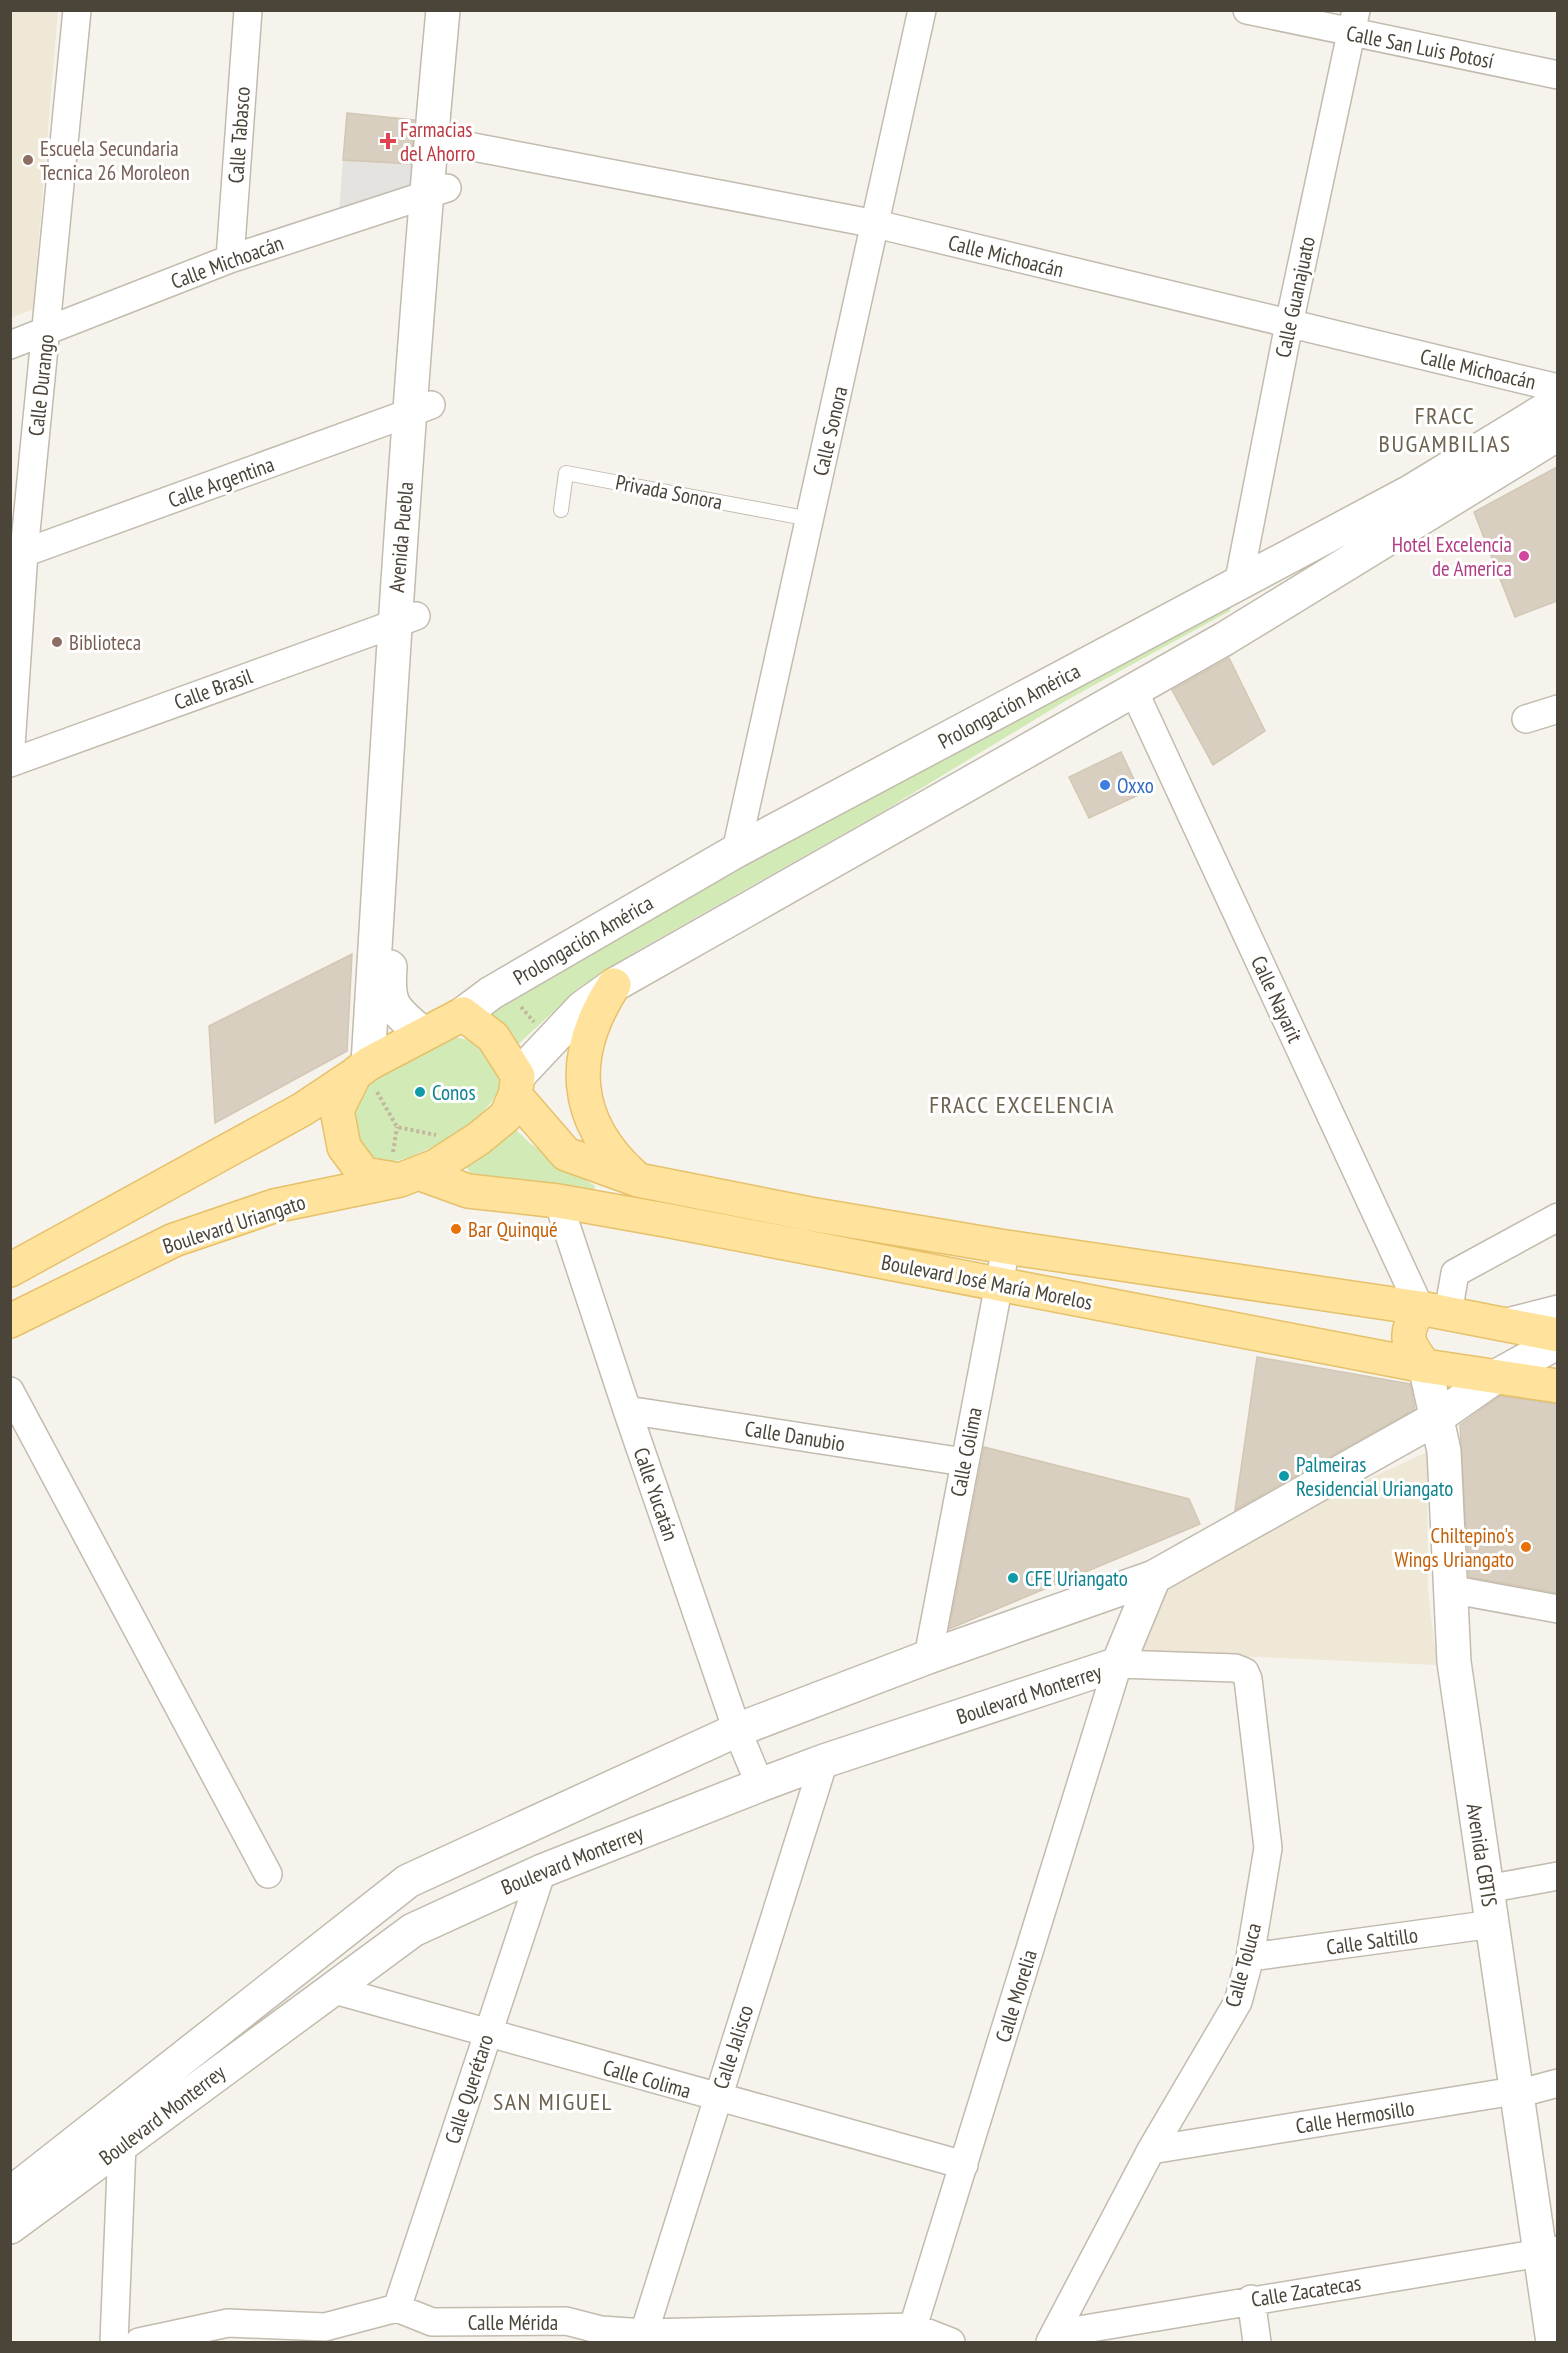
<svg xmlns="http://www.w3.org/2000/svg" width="1568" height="2353" font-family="'PT Sans Narrow',sans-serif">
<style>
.education{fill:#efe8d6}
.green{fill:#d2eab5}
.parking{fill:#e5e3e0}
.building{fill:#d8cfc1;stroke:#d3c7b4;stroke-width:1.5}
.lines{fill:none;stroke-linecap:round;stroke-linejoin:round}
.service-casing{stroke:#c2bbae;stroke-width:16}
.minor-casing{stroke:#c2bbae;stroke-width:30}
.tertiary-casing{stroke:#c2bbae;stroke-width:36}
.primary-casing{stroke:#e6c16a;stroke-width:36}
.path{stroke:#c4b79f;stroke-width:4;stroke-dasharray:3 3;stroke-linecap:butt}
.service{stroke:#fff;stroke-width:14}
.minor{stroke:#fff;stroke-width:27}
.tertiary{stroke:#fff;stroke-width:33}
.primary{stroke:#ffe39c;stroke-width:33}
.health-dot{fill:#e0444e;stroke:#fff;stroke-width:2}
.education-dot{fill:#8d6e63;stroke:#fff;stroke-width:2}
.hotel-dot{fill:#d1479c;stroke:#fff;stroke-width:2}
.shop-dot{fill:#3f7fe0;stroke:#fff;stroke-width:2}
.culture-dot{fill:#0f9aa8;stroke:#fff;stroke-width:2}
.food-dot{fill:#e8710a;stroke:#fff;stroke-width:2}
.labels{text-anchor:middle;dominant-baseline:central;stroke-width:6;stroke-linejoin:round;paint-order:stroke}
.street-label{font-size:21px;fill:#4b4439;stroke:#fff}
.health-label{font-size:21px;fill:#be3a42;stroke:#fff;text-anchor:start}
.education-label{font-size:21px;fill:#785e54;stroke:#fff;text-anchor:start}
.hotel-label{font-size:21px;fill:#b23c85;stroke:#fff;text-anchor:end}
.shop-label{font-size:21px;fill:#366cbe;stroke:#fff;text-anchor:start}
.culture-label{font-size:21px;fill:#0d838f;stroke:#fff;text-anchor:start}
.food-label{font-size:21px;fill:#c56008;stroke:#fff;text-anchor:start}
.quarter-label{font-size:24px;letter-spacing:1.5px;fill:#6e6250;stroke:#fff}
</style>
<rect width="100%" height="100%" fill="#f6f3ec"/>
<path class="education" d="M11 10 58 11 33 309 11 318Z
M1427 1452 1428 1590 1437 1665 1259 1657 1132 1655 1155 1586 1340 1492Z"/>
<path class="green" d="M1232 601 1230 611 1067 700 882 812 633 953 580 987 513 1049 484 1010 900 778Z
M450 1036 478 1042C484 1052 495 1063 498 1074 510 1109 428 1153 400 1160 389 1163 375 1161 363 1161L349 1090Z
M514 1128 531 1144 595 1186 594 1193 471 1173 464 1165Z"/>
<path class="parking" d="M343 160 429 165 425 196 338 224Z"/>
<path class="building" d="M347 113 414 120 411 164 343 160Z
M1557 467V601L1515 617 1474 512Z
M1229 658 1265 731 1213 765 1172 690Z
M1121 752 1141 794 1089 818 1069 777Z
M352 954 347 1051 215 1123 209 1026Z
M1257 1357 1410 1384 1415 1409 1235 1510Z
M1500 1396 1557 1404V1593L1469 1577 1460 1425Z
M984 1447 1189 1499 1200 1524 949 1629Z"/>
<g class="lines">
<defs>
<path id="service" d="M561 510 566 473 810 519"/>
<path id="minor" d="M1247 10 1558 75
M431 139 876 224 1558 388
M230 259 248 10
M10 345 230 259 447 188
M10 558 431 405
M1238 585 1289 324 1356 10
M1134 691 1420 1308
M1526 719 1558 709
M10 761 24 552 77 10
M10 763 416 616
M736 851 922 10
M558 1201 627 1410 737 1730 760 1785
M1448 1313 1455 1273 1558 1217
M1503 1323 1558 1309
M10 1391 268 1874
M627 1410 964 1462
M1449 1589 1558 1609
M928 1657 1006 1247
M1487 1889 1558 1876
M1250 1957 1493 1924
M331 1989 964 2165
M1151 2150 1502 2093 1517 2094 1558 2083
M1251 2299 1257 2342
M397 2308 432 2322 566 2321 601 2330 644 2333 913 2327 951 2342
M397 2308 542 1871
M644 2333 824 1761
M1055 2334 1558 2250
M114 2342 122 2145
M139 2342 228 2323 325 2327 397 2308
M914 2342 913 2327 1118 1664 1235 1668 1245 1672 1248 1679 1268 1848 1250 1957 1238 2002 1151 2150 1050 2342"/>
<path id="tertiary" d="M390 967C387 1007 394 1009 423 1034
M463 1014 491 993 736 851 1410 492 1558 402
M368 1064C389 713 410 361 443 10
M518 1076 582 1008 614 985 1224 639 1558 434
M1425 1366 1444 1451 1454 1662 1553 2342
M10 2194 408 1881 737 1730 928 1657 1154 1577 1435 1419 1495 1377 1558 1342
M10 2227 413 1930 542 1871 760 1785 824 1761 1118 1664 1154 1577"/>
<path id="primary" d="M614 985C569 1054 571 1120 635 1177
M515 1095 566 1154 638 1180 810 1214 1006 1247 1420 1308 1558 1335
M418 1173 468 1191 558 1201 665 1220 1425 1366 1558 1386
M10 1270 303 1109 354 1075
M1420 1308C1403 1335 1406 1342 1425 1366
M10 1321 174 1240 274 1206 400 1180 436 1166 478 1139 506 1116 515 1095 518 1076 493 1037 463 1014 368 1064 355 1074 337 1110 344 1147 364 1174 400 1180"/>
</defs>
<use href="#service" class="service-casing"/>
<use href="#minor" class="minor-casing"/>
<use href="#tertiary" class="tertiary-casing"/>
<use href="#primary" class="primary-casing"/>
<path class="path" d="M521 1007 534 1022
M377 1092 397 1127 436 1135
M393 1152 397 1127"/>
<use href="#service" class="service"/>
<use href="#minor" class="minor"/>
<use href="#tertiary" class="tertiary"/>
<use href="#primary" class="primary"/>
</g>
<path class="health-dot" d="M385 132h6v6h6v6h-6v6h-6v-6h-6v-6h6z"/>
<g class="education-dot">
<circle cx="28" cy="160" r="6"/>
<circle cx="57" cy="642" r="6"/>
</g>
<circle class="hotel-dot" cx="1524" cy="556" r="6"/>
<circle class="shop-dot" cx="1105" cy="785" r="6"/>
<g class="culture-dot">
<circle cx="420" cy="1092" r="6"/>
<circle cx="1284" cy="1476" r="6"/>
<circle cx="1013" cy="1578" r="6"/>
</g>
<g class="food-dot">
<circle cx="456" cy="1229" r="6"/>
<circle cx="1526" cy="1547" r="6"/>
</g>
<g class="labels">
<g class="street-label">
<text transform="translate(1420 47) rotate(11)">Calle San Luis Potosí</text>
<text transform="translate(239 135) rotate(-86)">Calle Tabasco</text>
<text transform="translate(1006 256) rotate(14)">Calle Michoacán</text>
<text transform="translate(227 262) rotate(-20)">Calle Michoacán</text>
<text transform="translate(1295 297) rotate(-78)">Calle Guanajuato</text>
<text transform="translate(1478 369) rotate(13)">Calle Michoacán</text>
<text transform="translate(41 385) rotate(-84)">Calle Durango</text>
<text transform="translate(830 431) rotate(-77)">Calle Sonora</text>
<text transform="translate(221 482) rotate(-20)">Calle Argentina</text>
<text transform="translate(669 492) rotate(11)">Privada Sonora</text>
<text transform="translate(401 537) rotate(-85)">Avenida Puebla</text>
<text transform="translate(213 689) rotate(-20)">Calle Brasil</text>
<text transform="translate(1009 706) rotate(-28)">Prolongación América</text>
<text transform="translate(583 940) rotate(-30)">Prolongación América</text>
<text transform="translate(1277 999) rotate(65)">Calle Nayarit</text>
<text transform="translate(234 1224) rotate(-18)">Boulevard Uriangato</text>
<text transform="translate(987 1282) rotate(11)">Boulevard José María Morelos</text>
<text transform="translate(795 1436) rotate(9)">Calle Danubio</text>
<text transform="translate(966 1452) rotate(-79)">Calle Colima</text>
<text transform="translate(656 1494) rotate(71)">Calle Yucatán</text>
<text transform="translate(1029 1694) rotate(-18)">Boulevard Monterrey</text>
<text transform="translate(1482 1855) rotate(81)">Avenida CBTIS</text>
<text transform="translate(572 1860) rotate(-22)">Boulevard Monterrey</text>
<text transform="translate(1372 1941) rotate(-8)">Calle Saltillo</text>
<text transform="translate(1243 1965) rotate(-75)">Calle Toluca</text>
<text transform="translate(1016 1996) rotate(-73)">Calle Morelia</text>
<text transform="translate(733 2047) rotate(-72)">Calle Jalisco</text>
<text transform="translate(647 2079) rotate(16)">Calle Colima</text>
<text transform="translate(469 2089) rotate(-72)">Calle Querétaro</text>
<text transform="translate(162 2115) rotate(-37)">Boulevard Monterrey</text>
<text transform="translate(1355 2117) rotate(-9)">Calle Hermosillo</text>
<text transform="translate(1306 2291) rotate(-9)">Calle Zacatecas</text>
<text x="513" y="2322">Calle Mérida</text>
</g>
<g class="health-label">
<text x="400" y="129">Farmacias<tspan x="400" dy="24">del Ahorro</tspan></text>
</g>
<g class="education-label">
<text x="40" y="148">Escuela Secundaria<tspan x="40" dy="24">Tecnica 26 Moroleon</tspan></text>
<text x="69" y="642">Biblioteca</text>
</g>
<g class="hotel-label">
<text x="1512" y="544">Hotel Excelencia<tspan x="1512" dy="24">de America</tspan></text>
</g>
<g class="shop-label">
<text x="1117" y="785">Oxxo</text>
</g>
<g class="culture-label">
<text x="432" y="1092">Conos</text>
<text x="1296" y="1464">Palmeiras<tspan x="1296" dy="24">Residencial Uriangato</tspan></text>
<text x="1025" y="1578">CFE Uriangato</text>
</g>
<g class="food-label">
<text x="468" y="1229">Bar Quinqué</text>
<text x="1514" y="1535" text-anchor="end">Chiltepino's<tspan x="1514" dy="24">Wings Uriangato</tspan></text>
</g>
<g class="quarter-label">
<text x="1445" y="415">FRACC<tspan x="1445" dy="28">BUGAMBILIAS</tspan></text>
<text x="1022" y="1104">FRACC EXCELENCIA</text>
<text x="553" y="2101">SAN MIGUEL</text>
</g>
</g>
<rect width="1568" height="2353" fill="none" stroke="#4b4439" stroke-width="24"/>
</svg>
